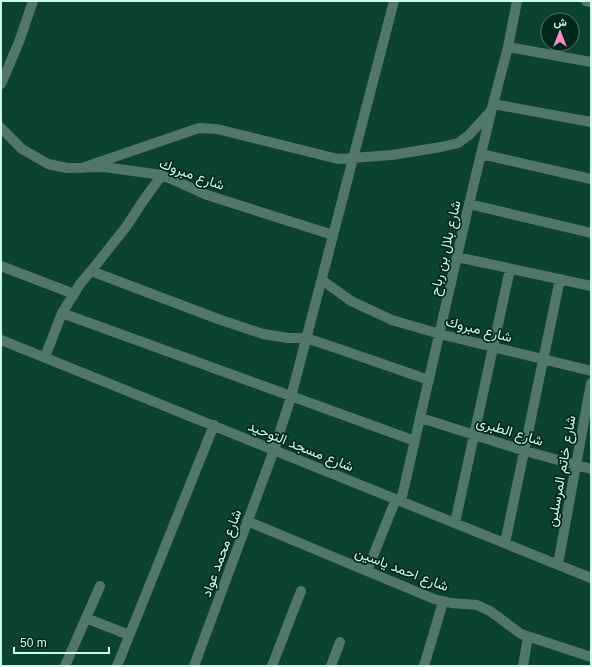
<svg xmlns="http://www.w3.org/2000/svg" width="592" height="667" font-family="Helvetica,Vazirmatn,sans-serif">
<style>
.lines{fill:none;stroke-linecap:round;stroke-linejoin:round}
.street{stroke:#517769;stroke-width:10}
.labels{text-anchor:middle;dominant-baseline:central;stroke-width:3.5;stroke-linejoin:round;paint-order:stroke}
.street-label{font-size:14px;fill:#cffcea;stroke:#00271b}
</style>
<rect width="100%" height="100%" fill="#0c4232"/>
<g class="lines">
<path class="street" d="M586 1 591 2
M508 47 591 62
M1 84 19 42 33 1
M493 104 591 122
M1 128 22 149 48 164 67 168 104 167 162 175 207 195 333 235
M481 154 591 179
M82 168 199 128 217 129 338 159 392 155 441 147 458 143 469 135 491 111
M469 204 591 233
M457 257 591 286
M1 266 74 294
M91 271 218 319 263 334 288 338H306L339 349 429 380
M322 280 351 301 392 320 440 334 591 371
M62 313 415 441
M1 340 591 578
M45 357 62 313 74 294 80 284 91 271 126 227 143 201 162 175
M421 418 525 451 591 469
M401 501 469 204 493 104 508 47 517 1
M247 521 434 599 451 603 477 605 490 611 521 634 591 657
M455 523 510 269
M505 543 560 279
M558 564 591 383
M367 571 396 499
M86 618 129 635
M65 666 100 586
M117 666 214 425
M194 666 274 450 291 397 394 1
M272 666 301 591
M331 666 340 642
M424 666 443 602
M523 666 528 637"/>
</g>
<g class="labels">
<g class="street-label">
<text transform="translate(192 174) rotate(20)">شارع مبروك</text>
<text transform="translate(445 248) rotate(-77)">شارع بلال بن رباح</text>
<text transform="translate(479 329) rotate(14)">شارع مبروك</text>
<text transform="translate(510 431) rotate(17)">شارع الطبرى</text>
<text transform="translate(301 446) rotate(22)">شارع مسجد التوحيد</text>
<text transform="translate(561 471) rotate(-80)">شارع خاتم المرسلين</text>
<text transform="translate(221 553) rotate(-70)">شارع محمد عواد</text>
<text transform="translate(402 569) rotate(21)">شارع احمد ياسين</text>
</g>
</g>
<rect width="592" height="667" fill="none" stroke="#cffcea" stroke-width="4"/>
<g transform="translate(560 32)"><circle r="19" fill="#00271b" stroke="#537c6e"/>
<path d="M0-3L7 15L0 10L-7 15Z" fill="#fa8fc6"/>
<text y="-6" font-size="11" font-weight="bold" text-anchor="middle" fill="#cffcea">ش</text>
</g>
<path d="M14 647v6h95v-6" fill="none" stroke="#cffcea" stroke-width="2"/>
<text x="20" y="647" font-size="12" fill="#cffcea" stroke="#00271b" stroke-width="3" paint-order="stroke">50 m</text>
</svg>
